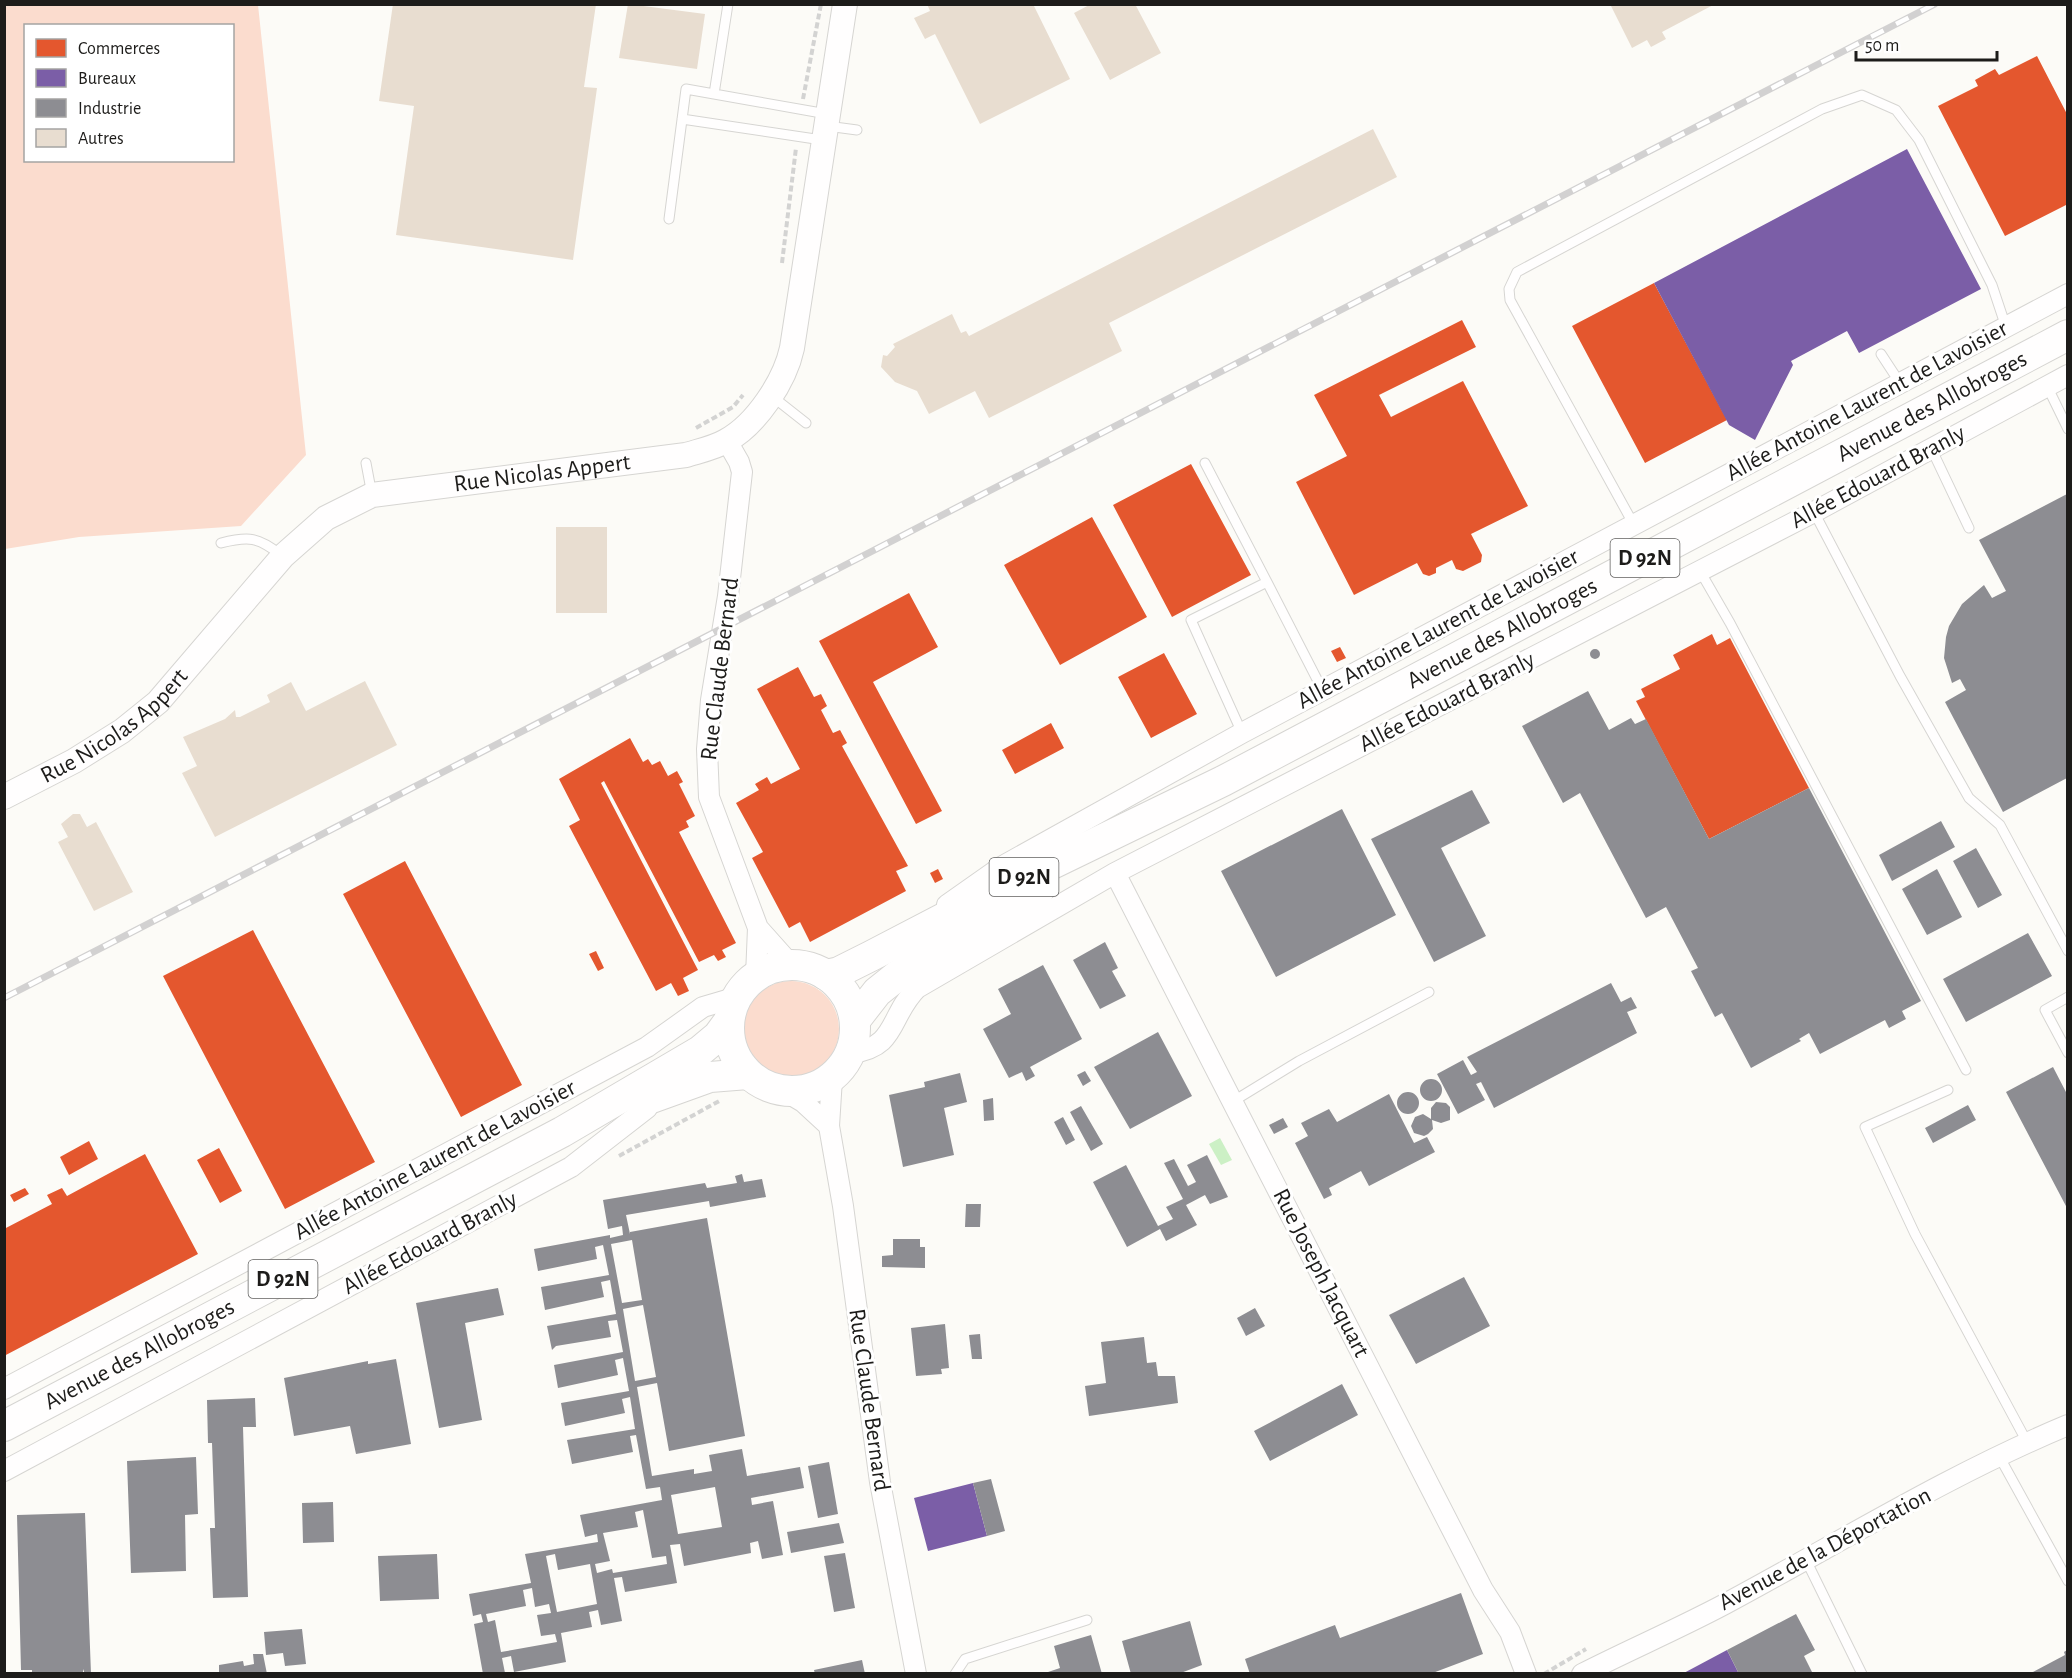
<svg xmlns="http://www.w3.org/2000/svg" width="2072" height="1678" font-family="'Alegreya Sans',sans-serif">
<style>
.green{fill:#fbdcce;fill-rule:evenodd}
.water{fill:#ccf0c5}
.shops{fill:#e4572e}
.offices{fill:#7b5ea7}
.industry{fill:#8d8d92;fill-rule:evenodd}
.building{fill:#e8ddd0}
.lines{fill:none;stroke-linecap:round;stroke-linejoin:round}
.service-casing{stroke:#d6d5d2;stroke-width:11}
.minor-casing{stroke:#d6d5d2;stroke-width:22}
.tertiary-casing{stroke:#d6d5d2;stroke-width:26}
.primary-casing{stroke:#d6d5d2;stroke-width:32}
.path{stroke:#d3d3d2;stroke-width:4;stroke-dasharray:6 3;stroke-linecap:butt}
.service{stroke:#fffefe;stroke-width:9}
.minor{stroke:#fffefe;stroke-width:20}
.tertiary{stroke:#fffefe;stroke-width:24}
.primary{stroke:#fffefe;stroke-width:30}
.rail-casing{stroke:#d2d1d1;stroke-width:7}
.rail{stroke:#fff;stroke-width:4.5;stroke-dasharray:14;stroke-linecap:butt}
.labels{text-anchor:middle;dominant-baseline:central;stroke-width:6;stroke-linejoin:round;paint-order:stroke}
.shield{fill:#fff;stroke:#61605f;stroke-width:1.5}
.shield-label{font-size:22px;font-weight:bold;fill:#1d1c1a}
.street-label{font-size:24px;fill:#1d1c1a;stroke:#fff}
</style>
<rect width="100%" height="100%" fill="#fcfbf7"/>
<path class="green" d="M5 4 258 5 306 455 241 526 79 537 5 549ZM26 26H232V160H26Z
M743 1029a48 48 0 1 1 96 0a48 48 0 1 1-96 0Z"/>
<path class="water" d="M1220 1138 1232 1160 1221 1165 1209 1144Z"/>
<path class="shops" d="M2037 56 2068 116V204L2005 236 1938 106 1978 86 1975 80 1995 69 1999 75Z
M1654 283 1727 420 1645 463 1572 326Z
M1462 320 1476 347 1379 395 1391 417 1463 381 1528 506 1471 534 1482 555 1481 562 1463 571 1456 569 1452 560 1436 568V573L1429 576 1423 574 1417 563 1354 595 1296 482 1347 456 1314 395Z
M1191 464 1251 575 1172 617 1113 505Z
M1092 517 1147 617 1060 665 1004 565Z
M909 593 938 647 873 682 942 811 916 824 819 641Z
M1712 634 1717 645 1730 638 1809 788 1709 839 1636 701 1645 697 1641 689 1680 669 1673 655Z
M1340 647 1346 658 1337 662 1331 651Z
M1164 653 1197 714 1151 738 1118 677Z
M798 667 814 697 821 694 827 706 821 710 833 733 840 730 847 743 842 746 908 866 896 871 906 891 810 942 800 922 789 928 752 858 763 852 736 803 759 790 755 784 767 777 771 784 800 769 757 689Z
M1051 723 1064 748 1015 774 1002 750Z
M630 738 643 762 648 759 652 765 660 761 668 776 677 771 683 782 679 784 695 816 686 821 689 827 679 832 736 943 722 950 726 957 718 961 714 955 699 962 604 781 601 783 698 970 683 978 689 991 678 996 671 983 656 991 569 826 580 820 559 779Z
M405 861 522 1085 461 1117 343 894Z
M938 869 943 879 935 883 930 873Z
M253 930 375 1162 285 1209 163 976Z
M596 951 604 968 598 971 589 954Z
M89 1141 98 1159 69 1175 60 1157Z
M219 1148 242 1191 220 1203 197 1160Z
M145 1154 198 1254 4 1356V1229L52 1204 47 1195 62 1188 67 1196Z
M25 1188 29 1194 14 1202 10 1195Z"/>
<path class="offices" d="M1907 149 1981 289 1859 353 1847 331 1791 361 1793 365 1755 440 1729 425 1654 283Z
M973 1483 987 1536 928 1551 914 1498Z
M1727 1650 1739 1674H1682Z"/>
<path class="industry" d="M2067 494V778L2003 812 1945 702 1966 690 1960 679 1952 683 1944 658 1946 637 1949 626 1962 604 1984 585 1992 598 2006 591 1979 540Z
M1590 654a5 5 0 1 1 10 0a5 5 0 1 1-10 0Z
M1588 691 1609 730 1631 718 1635 724 1646 719 1709 839 1809 788 1921 1001 1902 1011 1906 1019 1889 1028 1885 1020 1820 1054 1809 1033 1799 1039 1801 1041 1751 1068 1722 1013 1715 1017 1691 971 1698 968 1666 907 1646 918 1580 793 1563 803 1522 726Z
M1472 790 1490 823 1441 848 1486 936 1434 962 1371 839Z
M1342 809 1396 915 1276 977 1221 871Z
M1941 821 1955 847 1892 881 1879 855Z
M1976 848 2002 895 1978 908 1953 861Z
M1937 869 1962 917 1927 935 1902 889Z
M2028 933 2052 976 1966 1022 1943 979Z
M1105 942 1118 968 1112 971 1126 996 1100 1009 1073 960Z
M1043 965 1082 1039 1030 1067 1035 1076 1026 1081 1022 1072 1009 1078 983 1029 1011 1014 998 989Z
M1611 983 1621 1002 1631 997 1637 1008 1627 1012 1637 1033 1494 1108 1481 1082 1476 1084 1485 1100 1458 1114 1437 1074 1463 1060 1471 1075 1477 1072 1467 1057Z
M1158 1032 1192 1096 1130 1129 1094 1067Z
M2053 1067 2067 1094V1208L2006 1092Z
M1085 1071 1091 1081 1083 1086 1077 1075Z
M960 1073 967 1102 944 1108 954 1155 903 1167 889 1095 925 1087 924 1082Z
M1420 1090a11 11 0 1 1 22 0a11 11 0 1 1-22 0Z
M1397 1103a11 11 0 1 1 22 0a11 11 0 1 1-22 0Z
M1389 1094 1414 1143 1427 1137 1435 1152 1369 1186 1361 1171 1329 1188 1332 1195 1324 1199 1295 1143 1308 1136 1301 1123 1329 1109 1337 1122Z
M993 1098 994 1120 984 1121 983 1100Z
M1436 1102 1446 1103 1450 1107V1120L1441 1123 1432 1120 1433 1129 1428 1134 1424 1136 1414 1133 1411 1126 1415 1117 1423 1114 1431 1119V1108Z
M1968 1105 1976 1120 1933 1143 1925 1128Z
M1081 1106 1103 1144 1091 1151 1070 1112Z
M1063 1117 1075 1140 1066 1145 1054 1122Z
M1283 1118 1288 1127 1274 1134 1269 1125Z
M1207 1155 1228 1197 1210 1204 1205 1195 1186 1205 1197 1225 1166 1241 1160 1229 1127 1247 1093 1182 1126 1165 1158 1226 1173 1219 1166 1207 1183 1199 1164 1163 1174 1159 1188 1186 1196 1182 1187 1165Z
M742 1174 744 1182 762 1179 766 1197 710 1207 709 1201 626 1215 630 1234V1232L707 1218 745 1436 669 1451 657 1383 637 1387 652 1476 694 1469V1474L712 1471 709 1455 742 1449 747 1476 800 1467 804 1488 751 1498 752 1505 773 1501 783 1555 762 1559 758 1541 750 1543 751 1553 684 1566 680 1544 670 1545 677 1583 625 1592 622 1577 614 1578 622 1621 601 1625 598 1610 589 1612 592 1627 561 1633 566 1662 514 1672 511 1656 502 1658 505 1673 483 1674 474 1624 483 1622 481 1614 473 1616 469 1594 531 1583 525 1554 598 1542 597 1534 585 1537 580 1515 662 1500 660 1487 646 1489 636 1435 630 1436 633 1452 572 1464 567 1440 635 1429 630 1397 622 1399 625 1413 565 1426 561 1403 629 1391 623 1358 615 1360 618 1375 558 1388 554 1365 623 1352 617 1320 608 1321 611 1337 556 1346 552 1350 547 1326 616 1314 610 1280 601 1282 604 1297 545 1310 541 1287 609 1275 603 1245 595 1247 597 1259 538 1271 534 1249 610 1235V1238L623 1235 622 1226 608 1229 603 1200 705 1183 707 1188 737 1183 735 1176ZM632 1240 642 1300 622 1303 611 1244ZM643 1305 656 1377 635 1381 623 1309ZM715 1487 722 1527 678 1534 671 1495ZM643 1510 652 1558 666 1556 667 1564 613 1573 612 1569 597 1573 595 1564 610 1561 603 1533 638 1527 635 1512ZM555 1554 558 1570 590 1564 597 1604 557 1612 546 1556ZM532 1588 535 1607 549 1604 551 1613 537 1615 541 1636 555 1634 557 1642 501 1652 495 1620 488 1622 486 1614 526 1606 523 1590Z
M966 1204H981L980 1227H965Z
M893 1239H920V1247H925V1268L882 1267V1256L893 1255Z
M1464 1277 1490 1326 1416 1364 1389 1315Z
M498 1288 504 1315 465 1323 482 1420 439 1428 416 1303Z
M1255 1308 1265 1326 1246 1336 1237 1318Z
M945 1324 949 1368 941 1369 942 1374 916 1376 911 1328Z
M980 1334 982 1359H972L969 1335Z
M1144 1337 1147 1363 1156 1362 1158 1376H1175L1178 1403 1089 1416 1085 1386 1106 1383 1101 1342Z
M396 1359 411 1444 356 1454 350 1426 294 1436 284 1378 368 1361V1364Z
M1342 1384 1358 1415 1270 1461 1254 1431Z
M255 1398 256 1427H243L248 1597 213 1598 210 1528H215L212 1443H208L207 1400Z
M196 1457 198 1514 185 1515 186 1571 131 1573 127 1461Z
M829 1462 838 1514 818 1518 808 1466Z
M991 1479 1005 1531 987 1536 973 1483Z
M333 1502 334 1542 303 1543 302 1503Z
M85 1513 91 1674H84V1669L82 1674H32V1670H21L17 1515Z
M839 1523 844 1543 791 1553 787 1532Z
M845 1553 855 1608 834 1612 824 1556Z
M437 1554 439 1599 380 1601 378 1556Z
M1461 1593 1483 1654 1430 1674H1250L1245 1659 1335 1625 1340 1638Z
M1796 1614 1815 1650 1804 1656 1813 1674H1739L1727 1650Z
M1190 1621 1202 1665 1178 1674H1131L1122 1641Z
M302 1629 306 1664 285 1666 283 1653 266 1655 264 1632Z
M1091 1635 1102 1674H1042L1060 1668 1054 1646Z
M2067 1650V1674H2029L2065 1655 2064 1652Z
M253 1654H263L267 1674H219V1665L243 1661 244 1666 254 1664Z
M862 1660 865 1674H815L814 1670Z"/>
<path class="building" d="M393 4H596L584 87 597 88 573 260 396 235 414 106 379 101Z
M628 4 705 14 697 69 619 58Z
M927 4H1033L1070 79 980 124 935 34 925 39 914 18 930 11Z
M1091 4H1135L1161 53 1110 80 1074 13Z
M1610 4H1715L1662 32 1666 39 1651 47 1647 40 1632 48Z
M1373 129 1397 177 1109 323 1122 351 989 418 975 391 929 414 917 391 895 382 881 367 883 355 887 356 895 347 893 344 952 314 961 333 966 331 969 336Z
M556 527H607V613H556Z
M365 681 397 745 215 837 182 773 197 766 183 737 225 719 235 710 236 717H240L270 702 267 695 291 682 306 711Z
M73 814H80L87 827 96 822 133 892 94 911 58 842 68 837 61 824Z"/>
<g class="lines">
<defs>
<path id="service" d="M714 94 728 4
M682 119 822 140
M827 126 857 130
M669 219 686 89 827 114
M1881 354 1900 383
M2047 386 2068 429
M773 397 806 423
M1931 448 1969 528
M366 463 372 495
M1205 463 1267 582
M1814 512 1900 676 1969 798 2000 825 2068 951
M1634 525 1510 300 1509 289 1517 272 1822 109 1862 95 1896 110 1919 140 1992 285 2006 327
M221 543C249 536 258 537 281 555
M1700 571 1730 623 1966 1070
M1242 733 1191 620 1267 582 1323 691
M2068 997 2045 1010 2068 1053
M1948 1090 1865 1127 1915 1234 2027 1442
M1232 1102 1299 1061 1429 992
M1999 1456 2068 1581
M1805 1558 1862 1674
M955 1674 965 1659 1087 1620"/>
<path id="minor" d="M727 441 739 462 742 472 728 596 711 700 707 749 709 797 758 928 791 965
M1115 873 1483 1590 1510 1632 1526 1674
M947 905 1001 867 1242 733 2068 294
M756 976 758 928
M851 1053C898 1047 888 1017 917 988L1115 873 1814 512 2068 375
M832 1078 829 1126 843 1206 880 1482 916 1674
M786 1092 803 1102 829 1126
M4 1389 647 1047 703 1007 737 997
M4 1471 571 1167 647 1108 652 1098
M1582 1674C1629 1650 1678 1629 1725 1604 1839 1543 1948 1475 2068 1425"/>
<g id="tertiary">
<path id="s1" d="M4 797 74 761 122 731 158 702 283 556 326 518 372 495 686 455C699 451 714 448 726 441 756 425 785 381 792 348L845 4"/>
</g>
<g id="primary">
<circle cx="792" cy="1028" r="63"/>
<path id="s2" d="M826 975 839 972 871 956 992 893 1223 781 2068 335"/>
<path d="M856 1019 877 992 897 976 1038 892"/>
<path d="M649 1099 710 1077 748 1074"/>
<path id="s3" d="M4 1426 562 1132 700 1051 718 1036 729 1021"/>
</g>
</defs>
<use href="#service" class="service-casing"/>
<use href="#minor" class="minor-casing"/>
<use href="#tertiary" class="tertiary-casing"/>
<use href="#primary" class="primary-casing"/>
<path class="path" d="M803 99 821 4
M782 263 796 148
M696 428 733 407 743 395
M619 1156 721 1100
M1544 1674 1586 1649"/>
<use href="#service" class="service"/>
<use href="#minor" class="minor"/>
<use href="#tertiary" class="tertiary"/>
<use href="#primary" class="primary"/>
<defs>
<path id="rail" d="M4 998 1935 4"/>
</defs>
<use href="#rail" class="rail-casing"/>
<use href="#rail" class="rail"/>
</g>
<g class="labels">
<g class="shield">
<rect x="1610.5" y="539" width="69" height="38" rx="4.5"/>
<rect x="989.5" y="858" width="69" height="38" rx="4.5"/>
<rect x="248.5" y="1260" width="69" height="38" rx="4.5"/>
</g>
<g class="shield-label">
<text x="1645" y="558">D 92N</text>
<text x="1024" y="877">D 92N</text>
<text x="283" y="1279">D 92N</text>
</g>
<g class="street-label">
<text transform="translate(1867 401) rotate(-28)">Allée Antoine Laurent de Lavoisier</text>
<text stroke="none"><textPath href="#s2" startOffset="1244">Avenue des Allobroges</textPath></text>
<text stroke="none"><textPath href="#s1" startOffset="654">Rue Nicolas Appert</textPath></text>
<text transform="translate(1878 477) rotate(-28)">Allée Edouard Branly</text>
<text transform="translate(1438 629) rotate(-28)">Allée Antoine Laurent de Lavoisier</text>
<text stroke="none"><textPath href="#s2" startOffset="758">Avenue des Allobroges</textPath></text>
<text transform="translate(720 669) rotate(-83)">Rue Claude Bernard</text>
<text transform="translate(1447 702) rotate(-27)">Allée Edouard Branly</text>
<text stroke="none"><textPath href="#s1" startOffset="132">Rue Nicolas Appert</textPath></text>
<text transform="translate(435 1160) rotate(-28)">Allée Antoine Laurent de Lavoisier</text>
<text transform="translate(430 1243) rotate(-28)">Allée Edouard Branly</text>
<text transform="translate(1321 1273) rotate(63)">Rue Joseph Jacquart</text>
<text stroke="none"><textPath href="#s3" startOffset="153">Avenue des Allobroges</textPath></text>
<text transform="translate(869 1400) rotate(82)">Rue Claude Bernard</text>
<text transform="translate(1825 1549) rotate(-28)">Avenue de la Déportation</text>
</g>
</g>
<rect width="2072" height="1678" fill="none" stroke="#1d1c1a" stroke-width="12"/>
<rect x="24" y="24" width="210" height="138" fill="#ffffff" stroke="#a5a4a3" stroke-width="1.5"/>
<rect x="36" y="39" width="30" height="18" fill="#e4572e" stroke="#a5a4a3" stroke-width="1.5"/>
<text x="78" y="54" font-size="18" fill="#1d1c1a">Commerces</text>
<rect x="36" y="69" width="30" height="18" fill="#7b5ea7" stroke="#a5a4a3" stroke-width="1.5"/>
<text x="78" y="84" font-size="18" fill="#1d1c1a">Bureaux</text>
<rect x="36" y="99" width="30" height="18" fill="#8d8d92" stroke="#a5a4a3" stroke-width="1.5"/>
<text x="78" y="114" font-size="18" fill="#1d1c1a">Industrie</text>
<rect x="36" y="129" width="30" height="18" fill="#e8ddd0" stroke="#a5a4a3" stroke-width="1.5"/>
<text x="78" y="144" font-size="18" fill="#1d1c1a">Autres</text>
<path d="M1856 51v9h141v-9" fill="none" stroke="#1d1c1a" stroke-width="3"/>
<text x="1865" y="51" font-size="18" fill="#1d1c1a" stroke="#ffffff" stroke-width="4.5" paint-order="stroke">50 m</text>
</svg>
